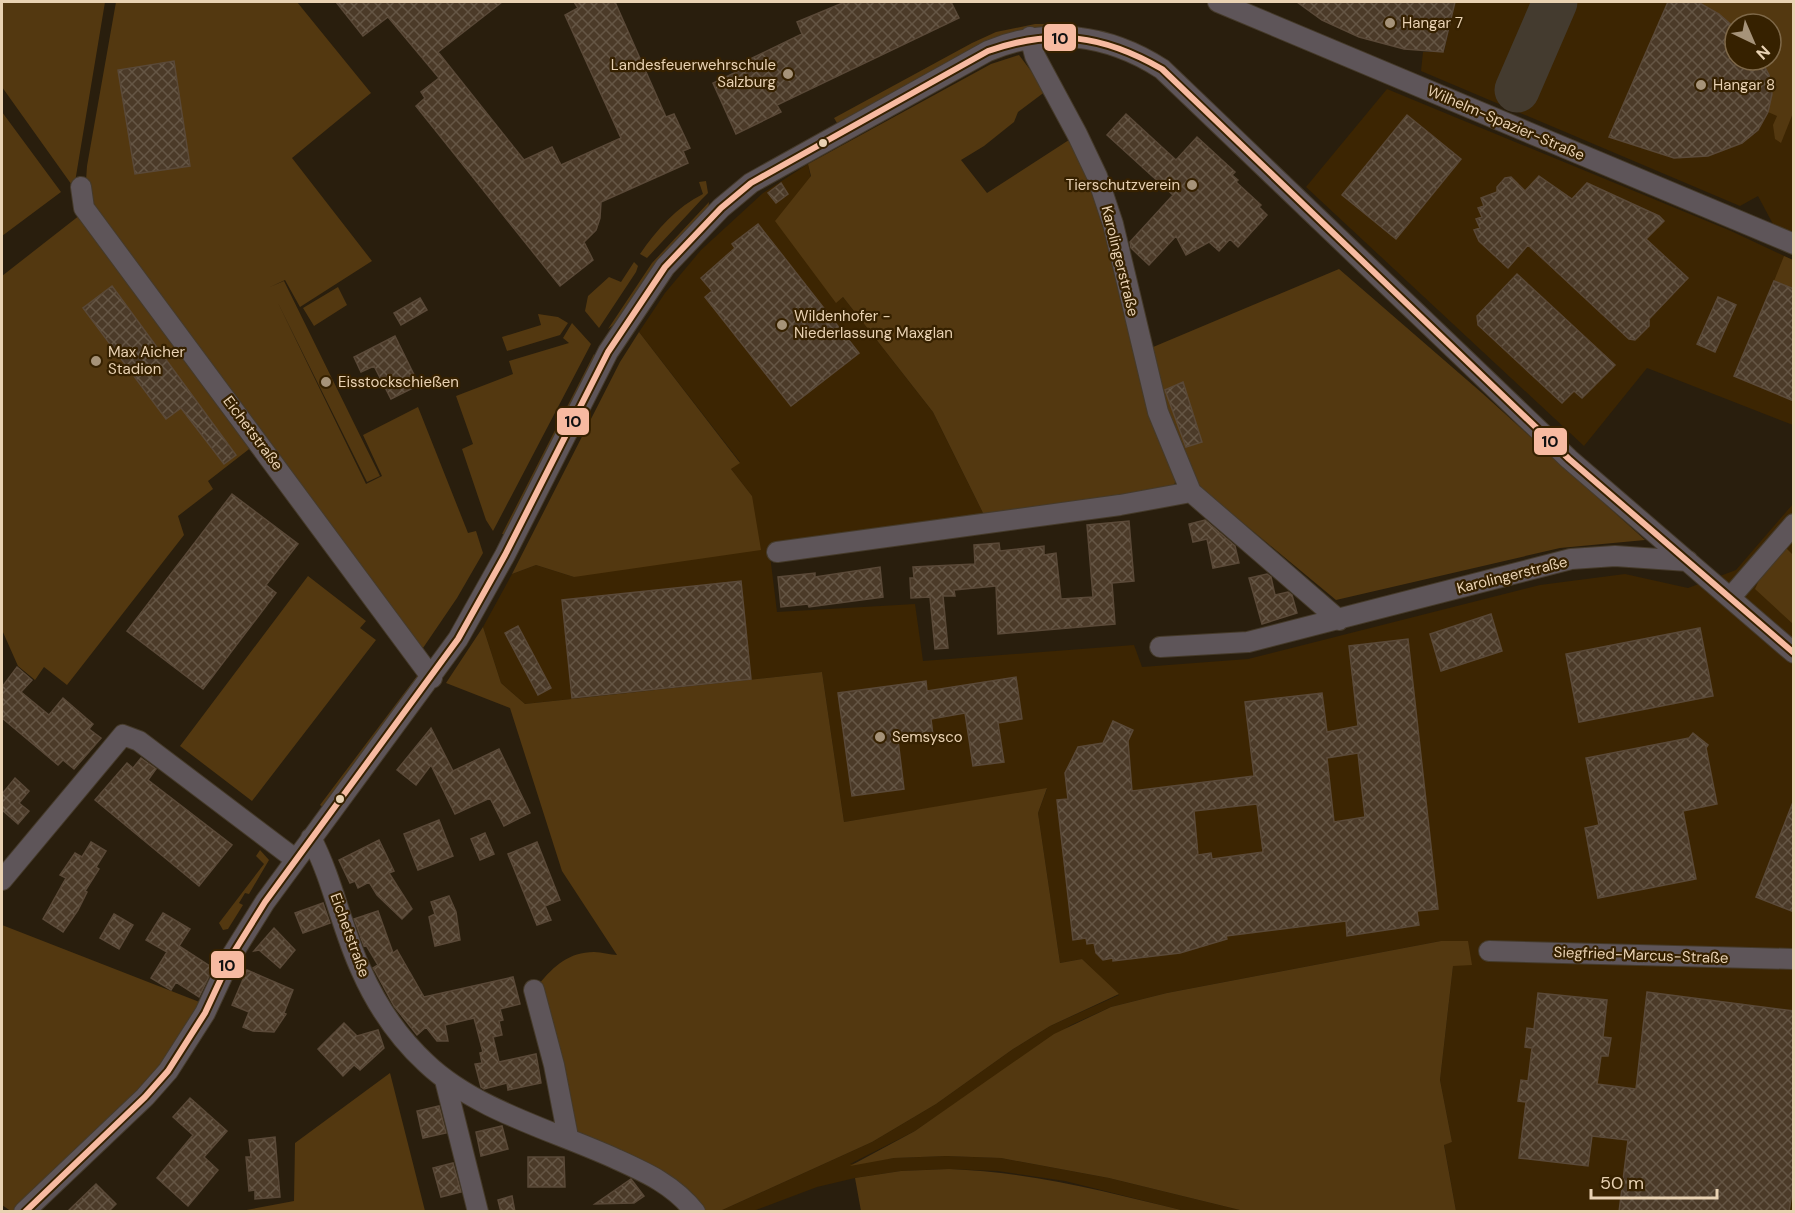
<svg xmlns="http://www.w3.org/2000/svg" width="1795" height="1213" font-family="'DM Sans',sans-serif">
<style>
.built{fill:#3c2502;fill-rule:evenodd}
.green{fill:#533810}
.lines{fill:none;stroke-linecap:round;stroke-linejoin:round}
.taxiway{stroke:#443b2f;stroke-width:45}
.building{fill:url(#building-cross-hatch);stroke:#5a4938;stroke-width:1.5;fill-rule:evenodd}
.minor-casing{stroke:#453a2a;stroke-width:22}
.minor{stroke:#5e5559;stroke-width:20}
.bus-1-casing{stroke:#362100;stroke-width:10}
.bus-1{stroke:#f7baa1;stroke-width:6}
.poi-dot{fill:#a69379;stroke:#362100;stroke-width:2}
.bus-dot{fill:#e9d2b3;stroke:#362100;stroke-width:2}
.labels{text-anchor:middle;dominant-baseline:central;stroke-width:4.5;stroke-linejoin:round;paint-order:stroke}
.poi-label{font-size:15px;fill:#e9d2b3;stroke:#362100;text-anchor:start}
.street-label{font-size:15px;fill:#e9d2b3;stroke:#362100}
.line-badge{stroke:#362100;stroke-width:2}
.pale-badge-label{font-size:16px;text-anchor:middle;font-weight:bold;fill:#111}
</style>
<defs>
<pattern id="building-cross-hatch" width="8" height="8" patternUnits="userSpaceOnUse" patternTransform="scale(1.5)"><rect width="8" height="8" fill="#4b3a28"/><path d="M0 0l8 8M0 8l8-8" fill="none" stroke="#655645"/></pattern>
</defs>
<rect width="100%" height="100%" fill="#291e0d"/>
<path class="built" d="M1455 2H1793V234L1774 226 1758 196 1740 206 1421 71 1423 52H1444ZM1735 24H1771V60H1735Z
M1387 89 1731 231 1793 260V425L1647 368 1584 446 1306 187Z
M808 164 836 302 843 297 933 412 984 515 769 547 777 612 915 604 923 661 1134 645 1142 667 1248 659 1540 585 1625 574 1688 588 1736 570 1793 504V1211H1456L1444 1144 1452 1142 1440 1080 1453 966 1467 941H1441L1167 993 1111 1007 1071 1025 915 1131 850 1164 894 1158 946 1156 1001 1158 1109 1178 1244 1211H1185L1065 1181 998 1171 949 1169 901 1171 855 1178 817 1187 753 1211H720L872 1142 936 1104 1013 1049 1050 1026 1119 995 1082 959 1060 963 1038 813 1047 789 844 822 822 672 525 704 501 683 483 627 512 574 536 565 574 577 752 496 731 469 740 462 639 332 665 293 701 250 763 193Z"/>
<path class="green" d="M2 2H105L74 188 2 87Z
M116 2H297L371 93 292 158 372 261 300 307 285 280 270 287 284 281 380 476 367 482 277 301 366 484 382 476 363 435 418 407 468 533 476 531 483 553 457 598 423 648H418L94 215 86 181 87 166Z
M1698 2H1793V113L1781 143 1775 139 1773 125 1777 116 1768 112C1772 92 1771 78 1761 60H1771V24H1735V28Z
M1035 24H1049L1059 29 961 56 837 123 834 118 972 43 996 32Z
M1019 55 1046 91 1018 112 1014 122 984 146 961 160 987 193 1072 138 1103 213 1176 477 1174 487 984 515 933 412 843 297 836 303 775 221 811 176 808 164 991 64Z
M2 112 61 192 2 236Z
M706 181 708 193 702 199 647 258 640 254C657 229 677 207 703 194L699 182Z
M709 202 708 210 659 263 616 323 608 329 652 263Z
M80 215 253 446 208 481 213 489 178 516 184 535 67 685 44 667 35 680 18 666 2 630V276Z
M1784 256 1793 260V289L1774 281Z
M634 262 638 266 636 272 599 328 585 311 588 296 609 277 621 282Z
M1339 269 1482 393 1645 540 1560 548 1336 600 1196 484 1178 453 1146 350Z
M338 287 347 305 314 326 303 308Z
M538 314 558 317 568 323 560 335 507 351 502 337 541 325Z
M572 323 591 344 493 531 486 520 462 449 473 444 456 396 513 374 509 361 569 343 563 338Z
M639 332 740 463 731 469 752 496 761 550 574 577 536 565 512 574 620 362Z
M594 354 595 358 505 534H502Z
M1785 547 1793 555V624L1755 589 1760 578Z
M308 576 366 621 360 628 376 640 252 801 180 746Z
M483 627 501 683 525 704 822 672 844 822 1047 788 1038 813 1060 963 1082 959 1119 994 1050 1026 1013 1049 936 1104 872 1142 720 1211H702L576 1135 539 984C554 966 569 952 594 952 602 952 610 955 617 955L562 871 510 708 446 683Z
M417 676 418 681 324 808 320 805Z
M260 850 269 860 249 894 245 893 239 903 243 905 228 929 223 930 219 923 264 864 256 856Z
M2 925 202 1003 155 1074 130 1101 12 1212 2 1205Z
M1441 941H1468L1472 965 1453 966 1440 1080 1452 1142 1444 1145 1456 1211H1244L1109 1178 1001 1158 946 1156 894 1158 850 1166 915 1131 1054 1034 1111 1007 1167 993Z
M390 1073 425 1211H241L294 1201 295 1143Z
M949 1169C1031 1172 1107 1192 1185 1211H861L855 1178 901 1171Z"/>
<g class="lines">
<path class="taxiway" d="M1517 90 1555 2"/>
</g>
<path class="building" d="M336 2H502L438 52 524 160 552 147 561 165 621 138 565 15 578 8 574 2H615L666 117 674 114 690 148 683 151 688 163 601 202 600 218 596 230 584 242 593 260 560 286 416 106 425 98 421 92 439 78 388 17 363 36Z
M845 2H951L959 18 777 105 781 112 736 134 713 83 753 64 750 59 802 34 797 22Z
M1297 2H1455L1443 52 1404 49 1359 37 1322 20Z
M1668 2H1698L1719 14 1735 28V60H1761L1769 75 1772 94 1768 112 1758 130 1742 143 1708 156 1674 158 1609 137Z
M174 61 190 166 135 174 118 70Z
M1126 114 1176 160 1197 137 1235 172 1232 175 1238 180 1236 182 1261 205 1259 207 1267 215 1238 247 1230 239 1219 251 1209 242 1186 255 1176 236 1149 265 1131 248 1130 242 1173 195 1107 135Z
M1407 115 1461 159 1396 239 1342 195Z
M1539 176 1572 199 1587 183 1659 216 1664 221 1646 239 1688 278 1649 319V326L1635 340 1629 339 1528 245 1508 268 1479 241 1474 230 1480 228 1476 219 1482 217 1478 208 1484 206 1481 198 1497 192V187L1505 178 1511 177 1525 191Z
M781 183 788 194 776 203 768 193Z
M758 224 859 353 791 406 705 297 712 291 701 278 735 248 732 244Z
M1517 274 1615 365 1582 398 1574 391 1562 403 1478 325 1477 316Z
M1774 281 1794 289V401L1734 376Z
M112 286 236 455 224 464 181 408 166 419 83 308Z
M1718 297 1736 305 1715 352 1697 344Z
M420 298 427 310 401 325 394 313Z
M395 336 419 385 391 399 374 366 361 372 354 357Z
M1183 382 1202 442 1186 447 1165 390Z
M232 494 298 544 266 585 276 593 203 689 127 631Z
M1205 520 1235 546 1239 563 1213 568 1207 539 1193 542 1189 524Z
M1129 521 1134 581 1112 583 1115 624 998 634 996 586 954 590 955 596H943L948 648 935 649 930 597 911 598 910 578H914L913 567 975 564 974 545 999 543 1000 551 1044 546V555L1056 553 1061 599 1093 597 1087 525Z
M880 567 883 597 809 607 808 604 781 607 778 577 815 573V577Z
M1267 574 1271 577 1275 595 1288 592 1292 595 1297 613 1262 624 1249 578Z
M741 581 751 679 572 698 562 600Z
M1491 614 1502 651 1441 671 1430 634Z
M518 626 551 688 538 695 505 633Z
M1700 628 1713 696 1579 722 1566 654Z
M1408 639 1438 909 1417 911 1419 925 1347 936 1346 921 1226 936 1227 939 1180 953 1113 961V958L1103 960 1096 953 1094 943 1087 944 1086 938 1073 940 1057 800 1068 799 1065 773 1078 747 1103 743 1113 721 1133 730 1128 741 1132 791 1254 776 1245 702 1322 693 1327 732 1358 726 1349 646ZM1358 753 1365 817 1334 822 1327 758ZM1257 804 1263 852 1212 859 1211 853 1198 855 1194 811Z
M17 667 32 680 21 692 49 715 63 698 93 724 89 729 101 738 74 769 63 760 58 765 2 718V687Z
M1016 677 1022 719 998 723 1004 762 973 766 965 713 931 719 933 735 898 740 904 789 852 796 838 693 926 681 927 691Z
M431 728 453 771 499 749 530 813 504 826 490 798 455 814 431 765 416 785 397 770Z
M1693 733 1708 745 1706 748 1717 804 1683 811 1696 879 1598 898 1585 828 1599 825 1586 758 1689 738Z
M141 758 156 769 148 780 232 845 199 886 95 800 127 763 133 768Z
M15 778 29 791 19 803 29 811 18 824 2 810V794Z
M1793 802H1794V912L1756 897Z
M439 820 453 856 418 870 404 834Z
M485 833 494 854 480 860 471 839Z
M379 840 394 871 389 873 412 909 402 919 377 895 369 882 358 888 355 881 350 883 339 860Z
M91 842 106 851 96 867 99 869 85 891 87 892 78 910 63 932 43 919 66 878 60 875 75 853 82 857Z
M537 842 560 900 545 906 551 920 537 925 508 854Z
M449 896 456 912 460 940 435 946 429 917 435 914 431 902Z
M323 903 330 923 303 933 295 913Z
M378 911 393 953 397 950 424 997 513 977 520 1004 500 1009 503 1020 499 1021 502 1035 493 1037 499 1062 536 1054 541 1083 508 1090 507 1083 484 1089 481 1087 475 1064 482 1063 480 1053 483 1052 474 1018 445 1025 448 1041H437L426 1027 417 1035 394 1006 375 971 373 968 378 965 366 945 364 946 354 919Z
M163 913 190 929 179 946 213 968 199 997 176 982 171 990 151 978 167 952 146 940Z
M114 914 133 925 119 949 100 938Z
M274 928 295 950 280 968 259 950 254 951Z
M247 970 293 990 284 1013 286 1014 274 1032 253 1031 243 1027 249 1012 232 1005Z
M1647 992 1794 1011V1179L1789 1212H1619L1628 1140 1592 1136 1588 1166 1519 1158 1526 1102 1518 1101 1521 1080 1528 1081 1532 1048 1525 1047 1527 1028 1534 1029 1538 993 1607 1000 1603 1037 1611 1038 1608 1056H1601L1597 1084 1636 1089Z
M344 1023 357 1036 378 1030 384 1048 360 1070 354 1065 343 1076 318 1049Z
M190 1098 227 1131 204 1157 218 1170 188 1206 157 1178 193 1135 173 1117Z
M439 1106 446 1133 423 1138 417 1111Z
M502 1126 508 1149 481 1156 476 1132Z
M275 1137 280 1197 255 1199V1190L249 1191 246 1157H251L249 1140Z
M528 1157H564L565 1187H528Z
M453 1163 461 1192 441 1197 433 1168Z
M631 1179 644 1196 634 1203 595 1204Z
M96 1184 116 1204 108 1212H67Z
M512 1196 515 1212H501L498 1200Z"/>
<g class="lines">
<defs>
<path id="minor" d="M1218 2 1794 244
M1030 37 1035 56 1077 134 1097 176 1113 224 1158 412 1191 492
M81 187 84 208 432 678
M777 552 1120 505 1191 492 1339 620
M1730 598 1794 524
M1160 647 1248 642 1571 559 1615 556 1688 561
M311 838C333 880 341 927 361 970 376 1004 399 1038 426 1063 475 1110 555 1131 616 1159 647 1173 674 1185 695 1212
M2 880 123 735 139 741 295 859
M1489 951 1794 959
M534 990 554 1065 568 1137
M445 1080 478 1212
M24 1212 145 1097 168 1071 205 1013 232 955 265 902 458 639 505 555 608 352 665 267 721 208 751 183 988 51C1047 26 1108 34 1162 69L1569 459 1794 653"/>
</defs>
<use href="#minor" class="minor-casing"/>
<use href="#minor" class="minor"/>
<defs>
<path id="bus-1" d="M25 1212 145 1097 168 1071 205 1013 232 955 265 902 458 639 505 555 608 352 665 267 721 208 751 183 988 51C1053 28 1103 35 1162 69L1569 459 1794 653"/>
</defs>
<use href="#bus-1" class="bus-1-casing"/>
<use href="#bus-1" class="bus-1"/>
</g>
<g class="poi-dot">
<circle cx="1390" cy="23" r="6"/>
<circle cx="788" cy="74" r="6"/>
<circle cx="1701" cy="85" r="6"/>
<circle cx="1192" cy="185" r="6"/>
<circle cx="782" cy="325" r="6"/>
<circle cx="96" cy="361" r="6"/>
<circle cx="326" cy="382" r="6"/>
<circle cx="880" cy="737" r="6"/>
</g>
<g class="bus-dot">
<circle cx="823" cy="143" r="5"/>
<circle cx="340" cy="799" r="5"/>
</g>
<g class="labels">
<g class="poi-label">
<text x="1402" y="23">Hangar 7</text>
<text x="776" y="65" text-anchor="end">Landesfeuerwehrschule<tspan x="776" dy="17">Salzburg</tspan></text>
<text x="1713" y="85">Hangar 8</text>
<text x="1180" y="185" text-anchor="end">Tierschutzverein</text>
<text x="794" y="316">Wildenhofer -<tspan x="794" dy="17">Niederlassung Maxglan</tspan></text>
<text x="108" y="352">Max Aicher<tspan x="108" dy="17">Stadion</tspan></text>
<text x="338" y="382">Eisstockschießen</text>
<text x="892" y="737">Semsysco</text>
</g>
<g class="street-label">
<text transform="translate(1506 123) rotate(23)">Wilhelm-Spazier-Straße</text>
<text transform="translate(1120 261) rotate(76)">Karolingerstraße</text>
<text transform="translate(253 433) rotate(53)">Eichetstraße</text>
<text transform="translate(1512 575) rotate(-14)">Karolingerstraße</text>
<text transform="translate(350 935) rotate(70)">Eichetstraße</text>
<text transform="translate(1641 955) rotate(2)">Siegfried-Marcus-Straße</text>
</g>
</g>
<g class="line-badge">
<rect x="1043" y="23" width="34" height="29" rx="6" fill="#f7baa1"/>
<rect x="556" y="407" width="34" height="29" rx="6" fill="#f7baa1"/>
<rect x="1533" y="427" width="35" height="29" rx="6" fill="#f7baa1"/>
<rect x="210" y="950" width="35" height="29" rx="6" fill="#f7baa1"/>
</g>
<g class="pale-badge-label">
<text x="1060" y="44">10</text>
<text x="573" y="427">10</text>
<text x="1550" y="447">10</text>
<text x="227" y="971">10</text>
</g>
<rect width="1795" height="1213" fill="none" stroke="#e9d2b3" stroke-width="6"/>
<g transform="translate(1753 42) rotate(136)"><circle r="28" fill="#362100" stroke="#7e6848" stroke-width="1.5"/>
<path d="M0-4.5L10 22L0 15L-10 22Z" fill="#a69379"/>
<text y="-9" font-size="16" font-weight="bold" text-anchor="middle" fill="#e9d2b3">N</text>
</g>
<path d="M1591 1189v9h126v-9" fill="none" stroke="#e9d2b3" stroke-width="3"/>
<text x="1600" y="1189" font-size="18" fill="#e9d2b3" stroke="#362100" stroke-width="4.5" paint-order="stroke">50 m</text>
</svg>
